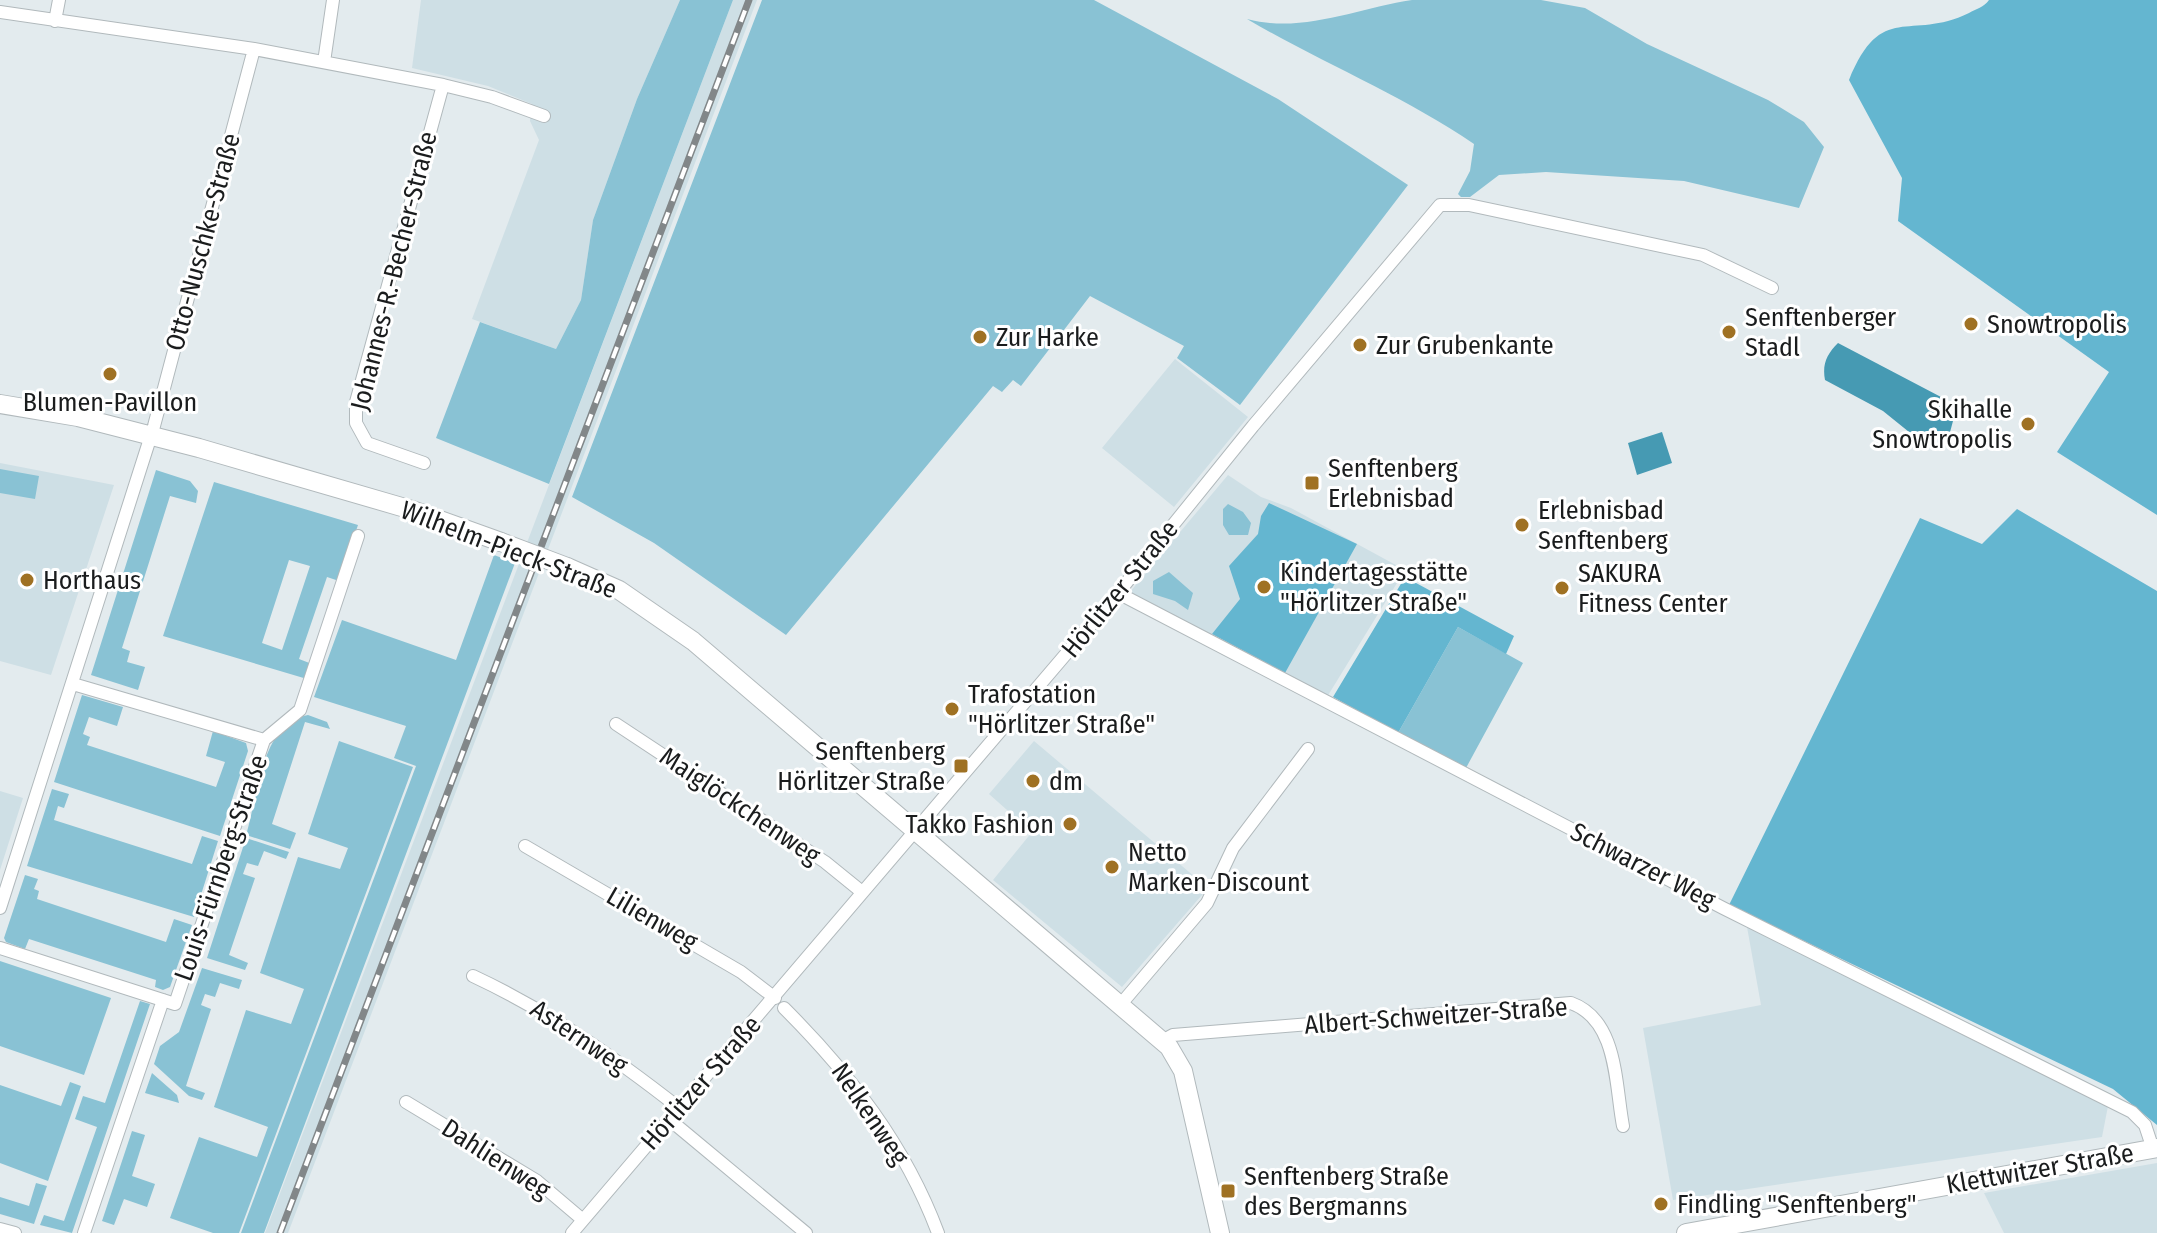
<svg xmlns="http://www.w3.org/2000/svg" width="2157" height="1233" font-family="'Fira Sans Condensed',sans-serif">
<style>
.built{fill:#cedfe5}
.green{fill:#89c2d4;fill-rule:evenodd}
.forest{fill:#64b6d0}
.water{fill:#469ab3}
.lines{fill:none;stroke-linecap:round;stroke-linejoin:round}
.minor-casing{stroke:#b1b9bc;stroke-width:14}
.secondary-casing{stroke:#b1b9bc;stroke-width:20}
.minor{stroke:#fff;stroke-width:12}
.secondary{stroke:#fff;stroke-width:18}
.rail-casing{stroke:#828789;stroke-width:7}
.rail{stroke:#fff;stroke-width:4;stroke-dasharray:12;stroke-linecap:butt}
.secondary-bridge-casing{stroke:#b1b9bc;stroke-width:20;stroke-linecap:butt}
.secondary-bridge{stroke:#fff;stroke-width:18}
.poi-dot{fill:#9f7123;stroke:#fff;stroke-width:3}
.labels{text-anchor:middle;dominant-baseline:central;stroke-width:6;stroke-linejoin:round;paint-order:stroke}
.street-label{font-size:26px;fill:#1a1c1d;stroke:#fff}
.poi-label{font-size:26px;fill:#1a1c1d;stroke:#fff;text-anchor:start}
</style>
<rect width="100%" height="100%" fill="#e3ebee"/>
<path class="built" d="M421 0H680L637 99 593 220 581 300 556 349 472 319 539 140 530 121 532 104 488 86 412 68Z
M733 0H757L288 1233H265Z
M1175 359 1248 417 1174 507 1102 448Z
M0 463 114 485 51 675 0 661Z
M1228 475 1261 497 1291 508 1405 570 1327 697 1133 596 1131 591 1138 582Z
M1034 741 1208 888 1122 987 993 880 1032 832 989 794Z
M0 791 23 798 0 870Z
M1747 927 2108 1106 2102 1137 1673 1200 1643 1028 1761 1005Z
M2157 1163V1233H2004L1984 1193Z"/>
<path class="green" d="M680 0H733L549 484 436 438 480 322 556 349 581 300 593 220 637 99Z
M762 0H1094L1278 99 1408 185 1240 405 1177 358 1184 346 1090 296 1021 386 1013 380 1002 392 993 386 786 635 654 543 572 497Z
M1412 0H1541L1585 8 1647 44 1768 100 1804 122 1824 147 1799 208 1684 181 1546 172 1499 175 1470 197H1461L1458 194 1470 171 1474 144C1402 95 1322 63 1247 19 1302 34 1358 8 1412 0Z
M0 469 39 476 35 499 0 493Z
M156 470 190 481 198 491 196 503 170 496 122 648 130 651 127 662 145 667 138 690 91 675Z
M214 482 358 525 339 581 327 577 299 659 312 664 307 679 163 636ZM289 560 310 566 282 650 262 643Z
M1228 504 1243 512 1251 523 1248 535H1229L1223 525V509Z
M494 555 515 563 264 1233H241L416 766 394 758 406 726 314 697 342 620 456 660Z
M1169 572 1193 593 1188 610 1175 601 1153 594V581Z
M1458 627 1523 663 1466 768 1398 733Z
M82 695 123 707 117 726 89 717 83 734 90 737 87 745 216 787 225 762 206 756 213 731 246 743 248 751 220 836 54 782Z
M308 715 327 722 330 729 305 722 272 824 296 833 290 849 246 835C258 797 260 724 308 715Z
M339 741 413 767 239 1233H213L170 1218 199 1137 257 1157 268 1127 214 1107 246 1010 291 1024 304 989 260 973 298 857 340 869 348 848 308 834Z
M52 789 69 794 64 808 58 806 54 820 192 864 202 836 218 841 194 917 27 866Z
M246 838 289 852 286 859 264 851 258 866 247 863 243 874 255 878 229 955 248 963 245 970 207 958Z
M25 875 38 879 34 889 39 891 37 899 166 942 174 919 192 925 170 987 163 990 155 987 156 980 29 939 25 949 6 942 4 938Z
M0 961 111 998 84 1075 0 1046Z
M202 968 242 980 239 989 220 983 215 997 205 994 201 1005 211 1009 186 1086 205 1093 202 1100 189 1096 154 1064 160 1046 179 1032Z
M140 1001 150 1004 72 1233 40 1225 44 1215 64 1221 97 1127 75 1119 83 1096 105 1103Z
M152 1073 177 1095 179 1103 145 1093Z
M70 1082 81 1086 48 1181 0 1163V1085L61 1106Z
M132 1131 145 1135 132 1176 155 1184 147 1207 124 1199 114 1225 102 1221Z
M36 1183 47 1186 34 1224 0 1214V1197L29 1206Z"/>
<path class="forest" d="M1989 0H2157V515L2057 452 2109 372 1898 221 1902 178 1849 80C1882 0 1909 42 1969 13 1976 9 1984 7 1989 0Z
M1269 503 1357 544 1285 673 1212 634 1240 599 1229 566 1258 534 1261 516Z
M2017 509 2157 591V1125L2113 1089 1729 905 1920 518 1982 544Z
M1405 577 1514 636 1506 654 1458 627 1398 733 1333 697Z"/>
<path class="water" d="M1838 343 1941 397 1953 421 1949 436 1936 446 1914 436 1883 411 1825 380C1822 364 1827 354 1838 343Z
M1662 432 1672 463 1637 475 1628 443Z"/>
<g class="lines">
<defs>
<path id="minor" d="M0 12 254 49 443 85 356 402V423L367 443 424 463
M55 21 59 0
M324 62 333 0
M443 85 492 97 544 116
M1118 593 1723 908 2132 1112 2145 1125 2153 1149
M73 684 264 740
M616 724 825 862 862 892
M264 740 300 710 358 536
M525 846 741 972 775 998
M0 908 154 426 254 49
M0 948 175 1004 264 740
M473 976C548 1011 614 1057 679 1108
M1121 1004 1207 903 1233 848 1308 749
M784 1008C850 1074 905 1145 938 1233
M1162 1041 1173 1035 1571 1003C1618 1020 1615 1084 1623 1126
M406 1102 537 1181 583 1220
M670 1120 806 1233
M0 1229 15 1233
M84 1233 163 1000
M572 1233 1118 593 1253 426 1440 205H1469L1703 255 1772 288"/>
<path id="secondary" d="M0 404 78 417 199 448 412 510 501 542
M567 567 619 590 693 641 1169 1047 1183 1071 1220 1233
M1686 1233 2157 1148"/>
</defs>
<use href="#minor" class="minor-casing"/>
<use href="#secondary" class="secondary-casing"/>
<use href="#minor" class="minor"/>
<use href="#secondary" class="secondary"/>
<defs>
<path id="rail" d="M280 1233 749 0"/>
</defs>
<use href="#rail" class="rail-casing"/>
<use href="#rail" class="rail"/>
<defs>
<path id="secondary-bridge" d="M501 542 567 567"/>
</defs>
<use href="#secondary-bridge" class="secondary-bridge-casing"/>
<use href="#secondary-bridge" class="secondary-bridge"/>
</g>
<g class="poi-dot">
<circle cx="1971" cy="324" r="8"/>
<circle cx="1729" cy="332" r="8"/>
<circle cx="980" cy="337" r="8"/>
<circle cx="1360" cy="345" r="8"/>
<circle cx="110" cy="374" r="8"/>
<circle cx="2028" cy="424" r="8"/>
<rect x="1304" y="475" width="16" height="16" rx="4"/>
<circle cx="1522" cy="525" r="8"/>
<circle cx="27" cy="580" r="8"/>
<circle cx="1264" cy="587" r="8"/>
<circle cx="1562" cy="588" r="8"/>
<circle cx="952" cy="709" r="8"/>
<rect x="953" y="758" width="16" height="16" rx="4"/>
<circle cx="1033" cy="781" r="8"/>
<circle cx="1070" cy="824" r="8"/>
<circle cx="1112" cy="867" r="8"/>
<rect x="1220" y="1183" width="16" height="16" rx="4"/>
<circle cx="1661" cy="1204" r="8"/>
</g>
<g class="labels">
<g class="street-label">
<text transform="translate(203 242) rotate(-75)">Otto-Nuschke-Straße</text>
<text transform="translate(394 271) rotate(-76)">Johannes-R.-Becher-Straße</text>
<text transform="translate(509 550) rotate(21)">Wilhelm-Pieck-Straße</text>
<text transform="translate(1120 589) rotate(-51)">Hörlitzer Straße</text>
<text transform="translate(740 806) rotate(34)">Maiglöckchenweg</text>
<text transform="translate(1643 866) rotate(27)">Schwarzer Weg</text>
<text transform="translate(221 868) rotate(-71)">Louis-Fürnberg-Straße</text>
<text transform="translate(652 919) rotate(30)">Lilienweg</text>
<text transform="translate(1436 1016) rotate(-4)">Albert-Schweitzer-Straße</text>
<text transform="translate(579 1037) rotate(34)">Asternweg</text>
<text transform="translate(701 1083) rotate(-49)">Hörlitzer Straße</text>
<text transform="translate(870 1114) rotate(56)">Nelkenweg</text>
<text transform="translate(496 1159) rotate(33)">Dahlienweg</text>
<text transform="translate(2040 1169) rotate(-10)">Klettwitzer Straße</text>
</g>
<g class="poi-label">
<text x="1745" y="317">Senftenberger<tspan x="1745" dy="30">Stadl</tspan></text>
<text x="1987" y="324">Snowtropolis</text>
<text x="996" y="337">Zur Harke</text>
<text x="1376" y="345">Zur Grubenkante</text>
<text x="110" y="402" text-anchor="middle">Blumen-Pavillon</text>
<text x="2012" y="409" text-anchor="end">Skihalle<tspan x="2012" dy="30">Snowtropolis</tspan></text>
<text x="1328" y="468">Senftenberg<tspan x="1328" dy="30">Erlebnisbad</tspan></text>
<text x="1538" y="510">Erlebnisbad<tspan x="1538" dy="30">Senftenberg</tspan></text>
<text x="1280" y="572">Kindertagesstätte<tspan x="1280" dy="30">"Hörlitzer Straße"</tspan></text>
<text x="1578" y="573">SAKURA<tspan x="1578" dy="30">Fitness Center</tspan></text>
<text x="43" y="580">Horthaus</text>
<text x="968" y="694">Trafostation<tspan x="968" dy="30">"Hörlitzer Straße"</tspan></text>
<text x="945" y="751" text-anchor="end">Senftenberg<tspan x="945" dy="30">Hörlitzer Straße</tspan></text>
<text x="1049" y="781">dm</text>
<text x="1054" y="824" text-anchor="end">Takko Fashion</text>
<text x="1128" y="852">Netto<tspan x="1128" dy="30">Marken-Discount</tspan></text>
<text x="1244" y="1176">Senftenberg Straße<tspan x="1244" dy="30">des Bergmanns</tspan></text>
<text x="1677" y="1204">Findling "Senftenberg"</text>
</g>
</g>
</svg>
